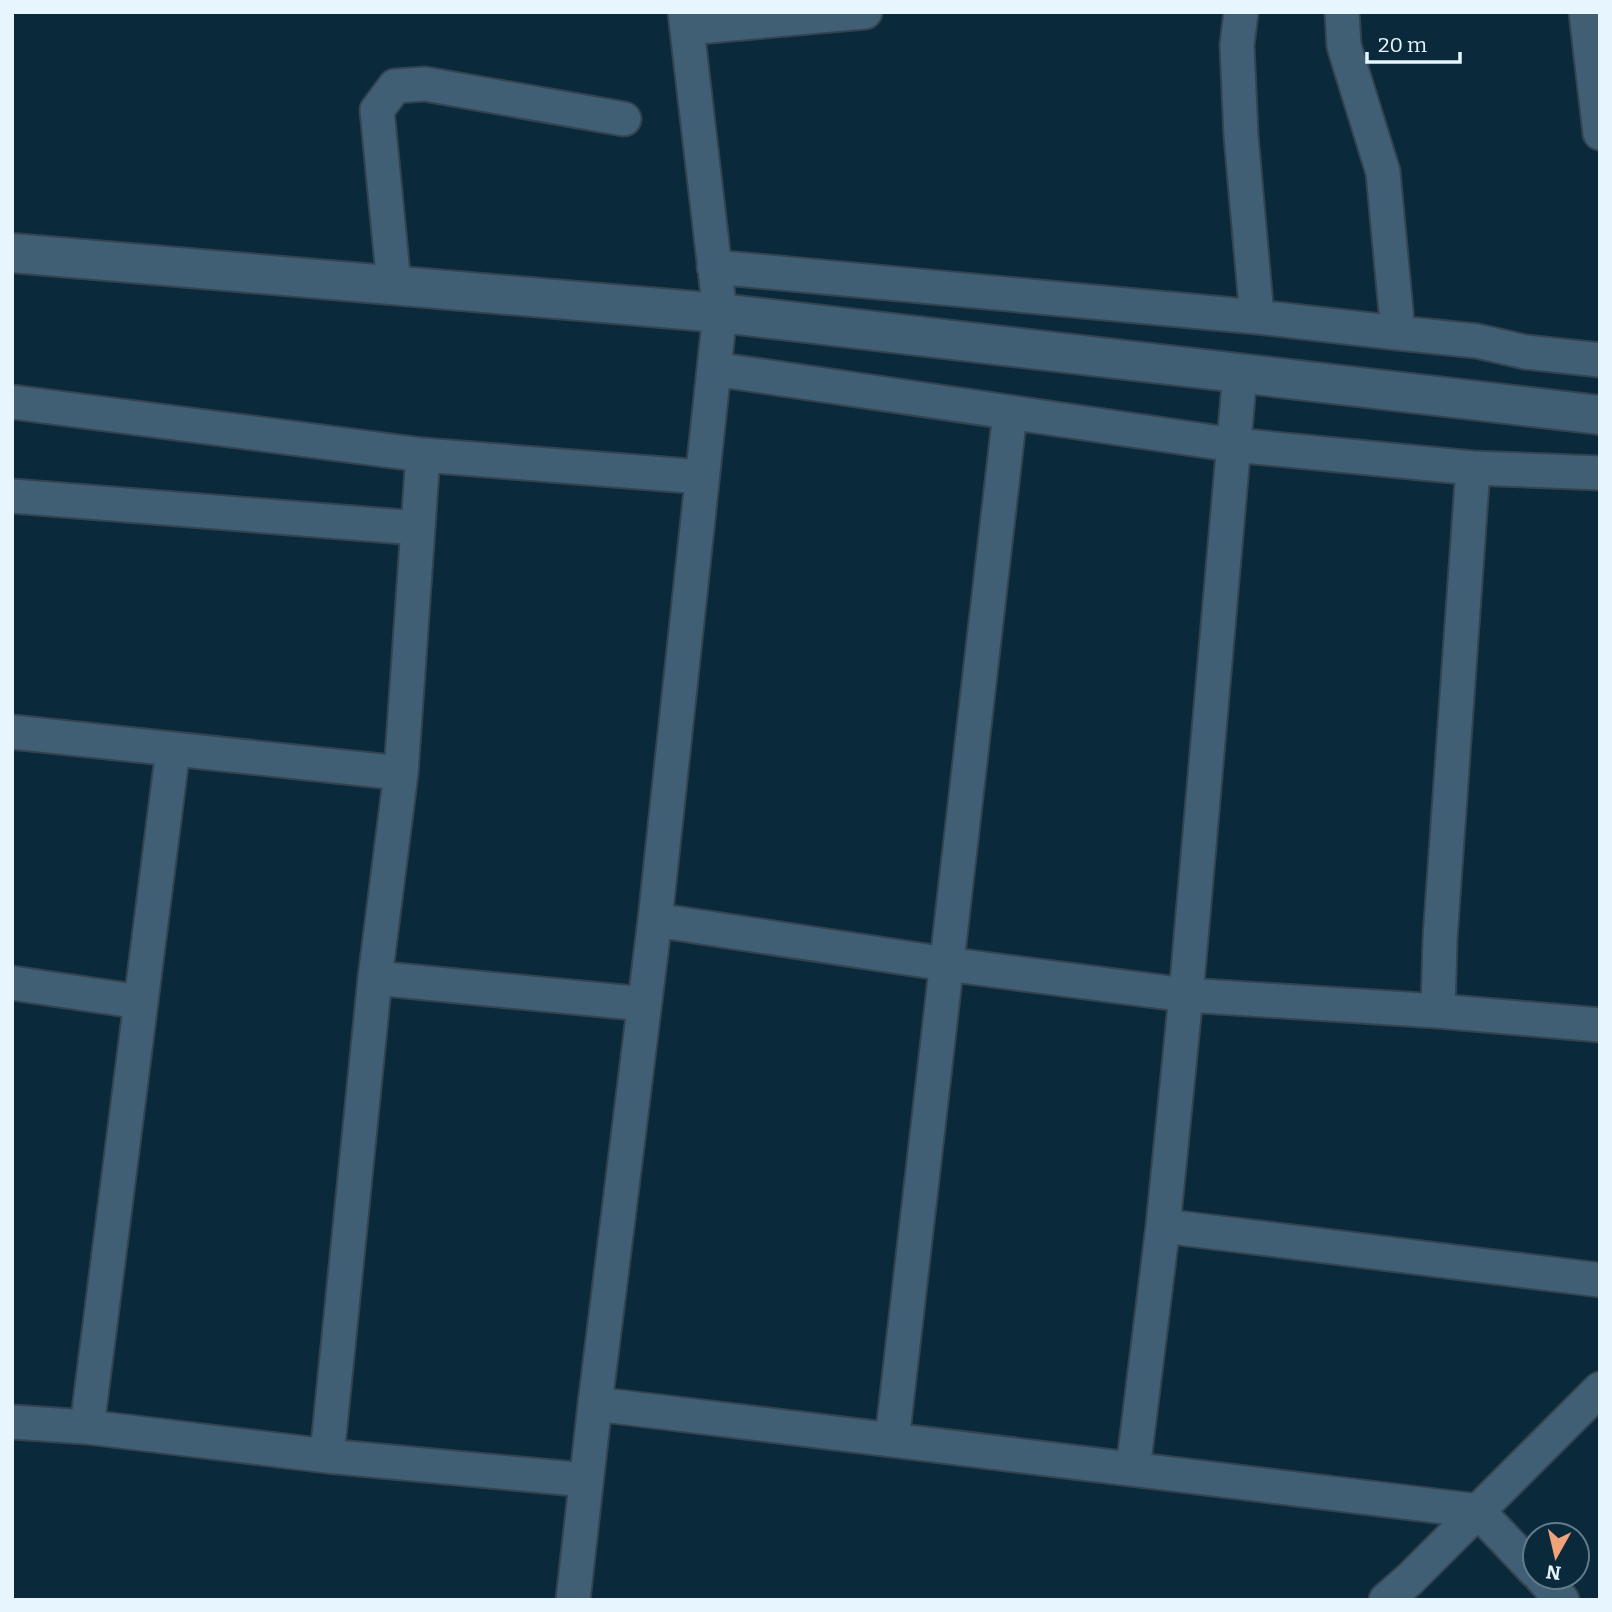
<svg xmlns="http://www.w3.org/2000/svg" width="1612" height="1612" font-family="Bitter,serif">
<style>
.lines{fill:none;stroke-linecap:round;stroke-linejoin:round}
.street-casing{stroke:#33434f;stroke-width:37}
.secondary-casing{stroke:#33434f;stroke-width:42}
.street{stroke:#415f74;stroke-width:33}
.secondary{stroke:#415f74;stroke-width:38}
</style>
<rect width="100%" height="100%" fill="#0a293b"/>
<g class="lines">
<defs>
<path id="street" d="M1241 12 1237 45 1241 136 1257 317
M1342 12 1344 46 1383 172 1398 333 1477 341 1525 352 1600 360
M1586 12 1600 133
M687 28 865 12
M714 267 1257 317 1398 333
M394 285 377 110 395 86 425 84 624 119
M714 369 1234 445 1473 468
M12 402 423 455 702 477
M12 496 417 528
M12 732 401 773
M655 920 946 964 1186 995 1438 1011 1600 1025
M375 978 644 1004
M12 983 141 1002
M1438 1011 1440 939 1473 468 1600 473
M1163 1226 1600 1280
M595 1404 1478 1511 1535 1571
M12 1422 87 1427 327 1456 586 1480
M87 1427 173 749
M892 1440 1010 413
M327 1456 375 978 401 773 423 455
M1133 1469 1163 1226 1186 995 1240 373
M1541 1577 1562 1600
M573 1600 595 1404 655 920 720 313 685 12
M1386 1600 1410 1579 1600 1389"/>
<path id="secondary" d="M12 253 720 313 1600 415"/>
</defs>
<use href="#street" class="street-casing"/>
<use href="#secondary" class="secondary-casing"/>
<use href="#street" class="street"/>
<use href="#secondary" class="secondary"/>
</g>
<rect width="1612" height="1612" fill="none" stroke="#e7f5fe" stroke-width="28"/>
<g transform="translate(1556 1556) rotate(188)"><circle r="33" fill="#0a293b" stroke="#627b89" stroke-width="2"/>
<path d="M0-5L12 26L0 18L-12 26Z" fill="#f0a279"/>
<text y="-10" font-size="19" font-weight="bold" text-anchor="middle" fill="#e7f5fe">N</text>
</g>
<path d="M1367 52v10h93v-10" fill="none" stroke="#e7f5fe" stroke-width="3.5"/>
<text x="1378" y="52" font-size="21" fill="#e7f5fe" stroke="#0a293b" stroke-width="5" paint-order="stroke">20 m</text>
</svg>
